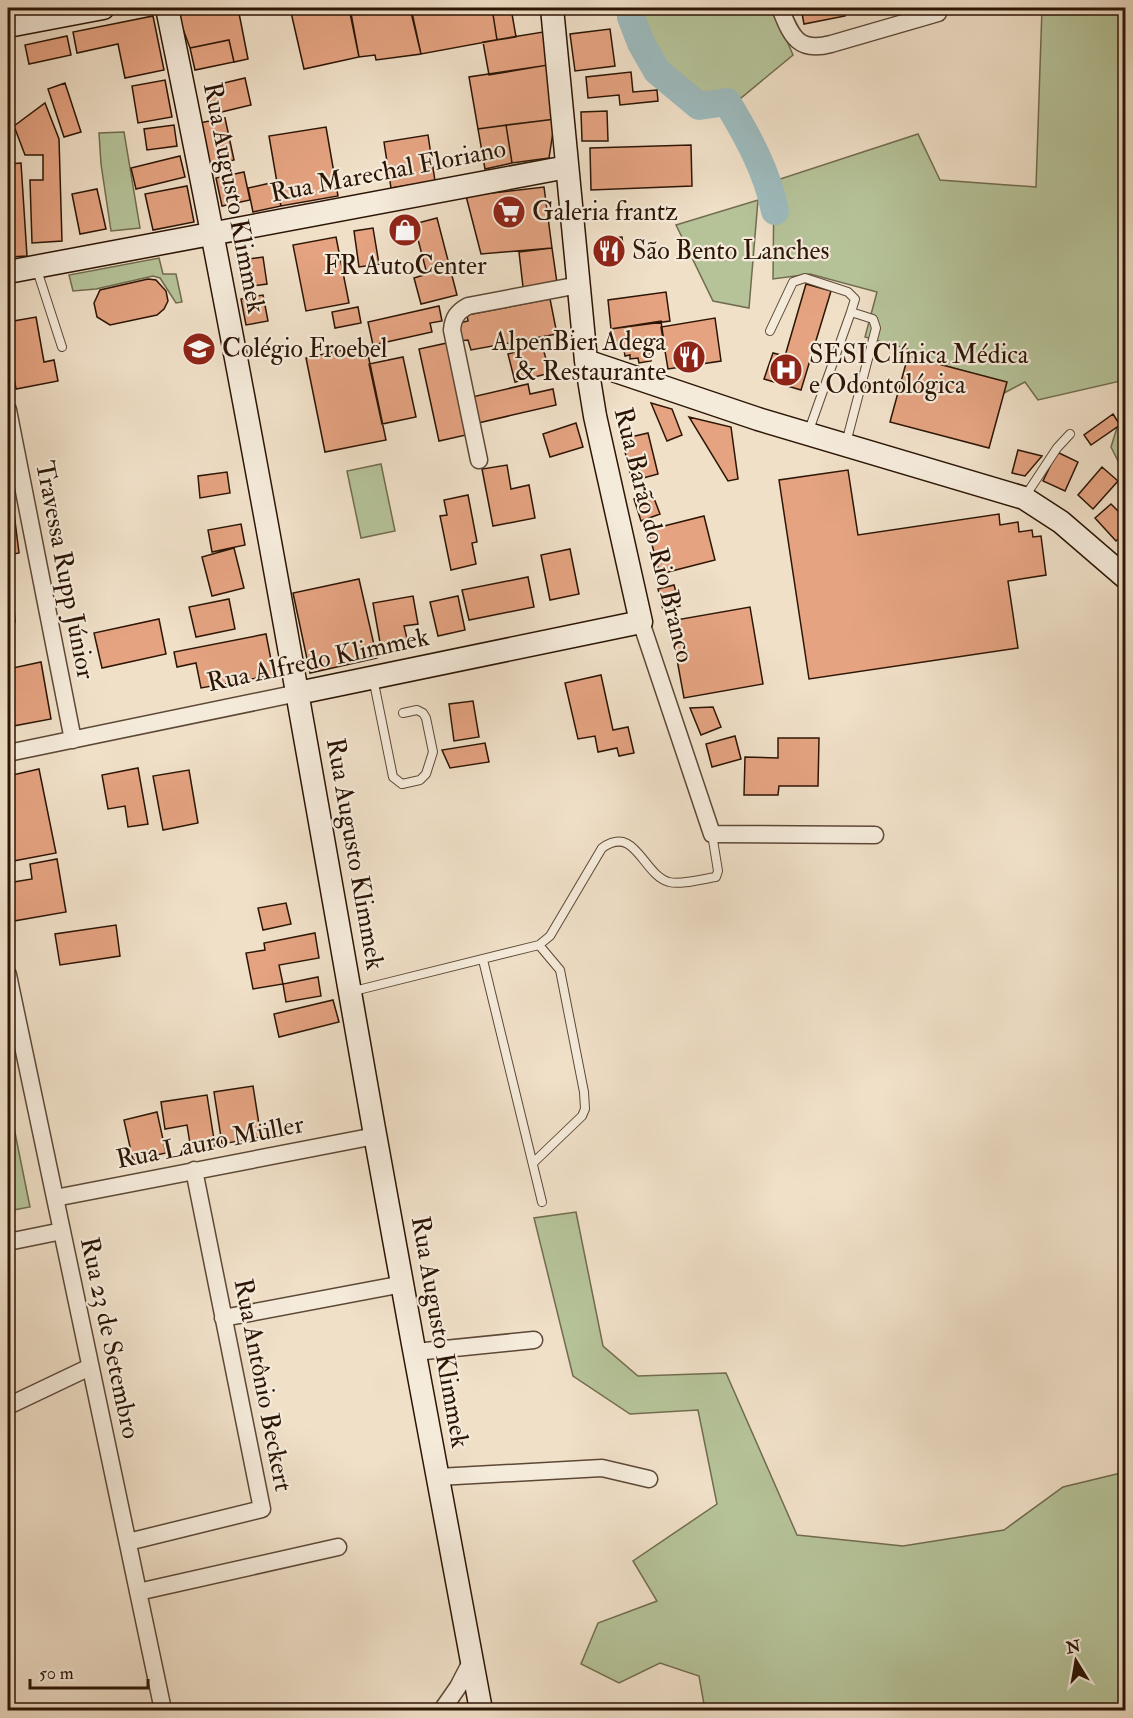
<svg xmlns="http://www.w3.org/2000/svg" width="1133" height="1718" font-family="'IM FELL Double Pica',serif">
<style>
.green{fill:#b6c399;stroke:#716c4f;stroke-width:1.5}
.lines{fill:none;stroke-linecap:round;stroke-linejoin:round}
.river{stroke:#9dbbbe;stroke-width:28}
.building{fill:#e5a381;stroke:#2c1505;stroke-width:1.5}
.lane-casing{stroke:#5d4836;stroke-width:10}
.street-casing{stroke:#5d4836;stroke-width:19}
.secondary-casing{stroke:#2c1505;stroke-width:25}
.lane{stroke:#f5ebdb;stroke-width:8}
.street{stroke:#f5ebdb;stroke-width:16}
.secondary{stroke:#f5ebdb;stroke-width:22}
.labels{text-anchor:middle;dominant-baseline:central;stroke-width:4.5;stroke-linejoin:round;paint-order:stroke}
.street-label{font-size:26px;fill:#2c1505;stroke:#f5ebdb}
.poi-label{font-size:26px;fill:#2c1505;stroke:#f5ebdb;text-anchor:start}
</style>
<rect width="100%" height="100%" fill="#f0e0c8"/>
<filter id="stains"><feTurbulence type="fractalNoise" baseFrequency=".00333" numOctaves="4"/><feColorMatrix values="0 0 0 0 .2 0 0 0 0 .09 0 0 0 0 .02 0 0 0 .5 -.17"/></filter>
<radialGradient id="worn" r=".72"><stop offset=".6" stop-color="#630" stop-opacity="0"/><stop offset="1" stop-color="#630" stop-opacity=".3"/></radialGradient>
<path class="green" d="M637 8H773L793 55 741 98 727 90 705 94 668 68Z
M1042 8H1125V380L1038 400 1025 382 1004 393 1006 382 908 356V349L865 337 877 292 810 274 773 279 774 181 918 134 940 180 1036 187Z
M124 132 140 228 111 231 101 164 99 133Z
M758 200 749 308 713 301 676 225Z
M159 258 163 274H176L182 302 176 303 160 278 153 276 96 289 73 291 69 275Z
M1125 402V475L1111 447Z
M381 464 395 531 361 538 347 471Z
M8 1098 30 1207 8 1211Z
M576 1212 603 1346 638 1376 726 1373 797 1535 903 1546 1004 1530 1063 1487 1125 1472V1710H705L699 1676 660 1663 619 1683 581 1664 598 1623 657 1601 633 1561 717 1504 698 1410 630 1414 573 1376 534 1218Z"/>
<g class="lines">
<path class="river" d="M631 17 641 43 657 71 699 106 727 102C748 137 767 171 775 211"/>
</g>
<path class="building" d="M183 8H238L248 59 234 62 229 40 190 48 180 21V10Z
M290 8H349L359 57 304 69Z
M350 8H410L421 54 376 60 375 55 359 57Z
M411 8H492L497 40 421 54Z
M492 8H511L516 37 497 40Z
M801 8H843L845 16 804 24Z
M153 16 164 70 125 78 118 44 77 53 73 32Z
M610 29 615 66 575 71 570 34Z
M543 32 548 65 489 75 483 42Z
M67 36 71 55 29 64 25 45Z
M229 40 234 62 195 70 190 48Z
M548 65 555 119 478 129 469 77Z
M631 72 633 92 657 90 658 101 620 105 619 95 588 98 586 77Z
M245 78 251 105 213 114 207 87Z
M165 80 172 117 138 123 132 86Z
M65 83 81 132 64 137 48 89Z
M45 103 59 139 62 241 32 243 30 180H43V155H25L14 126Z
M607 111 608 141H582L581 112Z
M225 118 234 160 209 166 199 123Z
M555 119 549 158 512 163 506 125Z
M174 125 177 146 147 150 144 129Z
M506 125 512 163 485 169 478 129Z
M326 127 338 196 281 206 269 136Z
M428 135 435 181 391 188 384 142Z
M691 145 692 186 591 190 590 148Z
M180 156 185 177 136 189 131 168Z
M21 163 27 256 8 257V164Z
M244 172 250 200 222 206 216 178Z
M275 182 281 206 253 212 248 188Z
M187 186 194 222 153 230 145 194Z
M544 187 552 248 481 254 466 196Z
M97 189 106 229 80 234 72 194Z
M437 218 457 295 421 304 414 278 427 274 414 224Z
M373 228 379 264 359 267 354 231Z
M336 237 349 303 306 311 293 245Z
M622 237 624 257 600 259 598 239Z
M552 248 557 283 523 287 519 252Z
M263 257 267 284 245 287 241 260Z
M148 279 156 280 166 291 168 301 164 309 157 315 110 325 97 317 94 303 100 290Z
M806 284 831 291 801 390 764 379 773 353 785 356Z
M666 292 670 321 611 329 608 300Z
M263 295 268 321 246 325 241 299Z
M550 299 557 334 471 350 468 340 459 341 455 324 468 321 467 315Z
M439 306 442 321 430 323 432 332 373 345 368 322Z
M358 307 361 323 335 328 332 312Z
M36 317 44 362 54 360 58 381 16 389 8 341V322Z
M715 318 721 361 668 369 661 327Z
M661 321 665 349 650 352 651 361 639 363 638 358 630 359V355L625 356 624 350H620L619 344 613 345 611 329Z
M447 343 466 435 439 441 419 349Z
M366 345 386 440 325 452 306 358Z
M542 345 550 373 515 382 508 354Z
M908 356 1007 382 989 448 890 422Z
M403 357 416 417 382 424 369 364Z
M528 384 530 394 553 389 556 405 478 423 472 397Z
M651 403 672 409 682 435 667 441Z
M1113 414 1120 425 1091 445 1084 435Z
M689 417 731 427 738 479 728 481Z
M576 423 583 447 550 457 543 434Z
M648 433 658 474 632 481 622 439Z
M1018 450 1042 456 1025 476 1012 473Z
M1057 452 1078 462 1065 491 1043 481Z
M507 465 511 489 529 485 535 518 493 526 482 469Z
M1102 467 1118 481 1093 509 1078 495Z
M848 470 858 535 999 514 1000 525 1018 522 1019 532 1032 530 1033 537 1041 536 1046 575 1008 581 1018 648 809 679 779 480Z
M227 472 230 493 200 498 198 476Z
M11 489 19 553 8 555V490Z
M652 493 660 514 641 521 634 499Z
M468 495 477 542 472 543 476 564 451 570 440 516 447 515 444 500Z
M1111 504 1126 519V532L1116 541 1095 518Z
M704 516 715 560 660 574 648 530Z
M241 524 245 545 212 552 208 530Z
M234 548 244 588 212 596 202 557Z
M570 549 579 594 550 600 541 555Z
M528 577 534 607 469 620 462 590Z
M359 579 377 658 310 673 293 593Z
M674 585 680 606 663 610 658 589Z
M413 596 418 624 404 626 408 643 381 648 373 603Z
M458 596 465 630 438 636 430 602Z
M229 599 235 629 196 637 189 607Z
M750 607 763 684 684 698 670 621Z
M14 608 15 622 8 623V609Z
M159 619 166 654 102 668 94 633Z
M266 634 274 675 201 688 196 663 177 667 174 652Z
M41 662 51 719 8 727V669Z
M601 675 613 730 628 727 634 753 619 756 617 748 598 752 595 736 578 739 565 683Z
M473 701 479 737 454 741 449 704Z
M713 707 721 727 701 735 690 708Z
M735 736 741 759 712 767 706 744Z
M778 738H819L818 786H779L778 795H744L745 757 778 758Z
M485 743 489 762 450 768 442 750Z
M138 768 148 824 128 827 125 806 108 809 102 775Z
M39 769 56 853 8 862V776Z
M189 770 198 823 163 830 153 776Z
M57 859 66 912 8 922V883L32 879 30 864Z
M286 903 291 924 263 930 258 908Z
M116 925 120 956 60 965 55 934Z
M315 933 319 958 279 965 283 984 253 989 246 953 265 950 264 943Z
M318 977 321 996 286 1002 283 984Z
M333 1000 339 1022 279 1037 274 1014Z
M253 1086 261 1137 222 1144 214 1092Z
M207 1095 215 1146 191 1150 187 1125 165 1129 161 1102Z
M157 1112 166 1153 133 1160 124 1120Z"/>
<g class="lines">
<defs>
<path id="lane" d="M36 267 62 347
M770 331 793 282 805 278 848 292 855 299 851 312
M808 433 851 312 873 319 876 328 846 443
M1024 498 1057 448 1070 434
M373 678 393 777 402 784 420 780 426 774 433 752 426 718 423 713 417 710 403 713
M483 960 542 1202
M350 992 539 945 550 936 602 848C636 824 642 874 669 882 682 885 702 879 716 877L718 871 712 834
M533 1163 582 1116 585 1109 584 1092 560 970 539 945"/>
<path id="street" d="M780 8C791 35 797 53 831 44L938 13 937 8
M8 410 73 740
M479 460 452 330C453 318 457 312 468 306L579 285
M641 622 712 834 875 835
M8 753 298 693
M8 975 163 1710
M55 1198 375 1136
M8 1242 62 1231
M223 1318 403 1284
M415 1352 534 1340
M8 1406 90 1367
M438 1477 602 1468 649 1479
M128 1542 262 1509 194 1170
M138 1592 338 1547
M442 1710 458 1687 472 1660"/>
<path id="secondary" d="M167 8C244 380 308 754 374 1129 408 1323 446 1516 481 1710
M8 26 103 8
M8 272 567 167
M586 361 758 419 1024 498 1061 522 1126 578
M298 693 641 622 595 416 586 361 552 8"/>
</defs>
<use href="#lane" class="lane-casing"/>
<use href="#street" class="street-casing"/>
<use href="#secondary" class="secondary-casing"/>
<use href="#lane" class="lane"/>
<use href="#street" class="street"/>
<use href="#secondary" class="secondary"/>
</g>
<defs>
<symbol id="supermarket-disc" viewBox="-11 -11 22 22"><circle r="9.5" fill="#8f2418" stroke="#f5ebdb"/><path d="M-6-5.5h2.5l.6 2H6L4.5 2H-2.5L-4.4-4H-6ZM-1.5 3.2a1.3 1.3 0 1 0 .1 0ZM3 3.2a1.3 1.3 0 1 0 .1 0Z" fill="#fff"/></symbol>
<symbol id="shop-disc" viewBox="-11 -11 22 22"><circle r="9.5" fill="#8f2418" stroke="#f5ebdb"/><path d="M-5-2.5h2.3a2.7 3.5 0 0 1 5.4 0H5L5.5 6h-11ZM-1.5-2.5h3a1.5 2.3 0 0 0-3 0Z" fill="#fff"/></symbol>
<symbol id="restaurant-disc" viewBox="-11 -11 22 22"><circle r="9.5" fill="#8f2418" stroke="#f5ebdb"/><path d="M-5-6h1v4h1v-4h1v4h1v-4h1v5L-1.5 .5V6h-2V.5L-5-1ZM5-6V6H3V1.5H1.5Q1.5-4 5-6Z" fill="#fff"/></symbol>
<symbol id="school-disc" viewBox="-11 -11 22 22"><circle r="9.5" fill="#8f2418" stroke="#f5ebdb"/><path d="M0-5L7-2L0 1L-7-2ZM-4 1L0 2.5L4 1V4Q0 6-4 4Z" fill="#fff"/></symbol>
<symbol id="hospital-disc" viewBox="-11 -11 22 22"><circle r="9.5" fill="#8f2418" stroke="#f5ebdb"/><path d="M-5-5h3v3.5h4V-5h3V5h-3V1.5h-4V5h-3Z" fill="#fff"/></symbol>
</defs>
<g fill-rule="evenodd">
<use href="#supermarket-disc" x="490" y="193" width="38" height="38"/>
<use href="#shop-disc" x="386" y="211" width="38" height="38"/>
<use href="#restaurant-disc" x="590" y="232" width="38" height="38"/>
<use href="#school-disc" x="180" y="330" width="38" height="38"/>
<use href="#restaurant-disc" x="670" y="338" width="38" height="38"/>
<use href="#hospital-disc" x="767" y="351" width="38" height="38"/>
</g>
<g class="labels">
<g class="street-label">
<text transform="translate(388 171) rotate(-11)">Rua Marechal Floriano</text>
<text transform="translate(234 198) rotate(79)">Rua Augusto Klimmek</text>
<text transform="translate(654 535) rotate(76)">Rua Barão do Rio Branco</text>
<text transform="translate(65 570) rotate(79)">Travessa Rupp Júnior</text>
<text transform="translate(318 660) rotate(-12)">Rua Alfredo Klimmek</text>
<text transform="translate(355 854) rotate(80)">Rua Augusto Klimmek</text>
<text transform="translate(210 1142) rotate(-11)">Rua Lauro Müller</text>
<text transform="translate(440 1332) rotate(80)">Rua Augusto Klimmek</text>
<text transform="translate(110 1338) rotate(78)">Rua 23 de Setembro</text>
<text transform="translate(263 1385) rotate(79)">Rua Antônio Beckert</text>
</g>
<g class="poi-label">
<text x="532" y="212">Galeria frantz</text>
<text x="632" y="251">São Bento Lanches</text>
<text x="405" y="266" text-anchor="middle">FR AutoCenter</text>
<text x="666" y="342" text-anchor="end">AlpenBier Adega<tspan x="666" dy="30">&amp; Restaurante</tspan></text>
<text x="222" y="349">Colégio Froebel</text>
<text x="809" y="355">SESI Clínica Médica<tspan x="809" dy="30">e Odontológica</tspan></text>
</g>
</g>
<rect width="1133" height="1718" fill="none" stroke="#f0e0c8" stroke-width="30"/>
<rect x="9" y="9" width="1115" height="1700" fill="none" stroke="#2c1505" stroke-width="3"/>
<rect x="15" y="15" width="1103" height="1688" fill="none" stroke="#2c1505" stroke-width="1.5"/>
<g transform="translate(1076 1661) rotate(349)" stroke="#f5ebdb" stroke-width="4.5" paint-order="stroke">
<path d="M0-4.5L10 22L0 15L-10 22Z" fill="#2c1505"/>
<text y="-9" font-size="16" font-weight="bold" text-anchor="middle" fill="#2c1505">N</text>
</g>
<path d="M30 1679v9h118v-9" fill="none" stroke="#2c1505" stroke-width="3"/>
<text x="39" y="1679" font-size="18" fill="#2c1505" stroke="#f5ebdb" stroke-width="4.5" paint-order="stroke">50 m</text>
<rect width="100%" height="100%" filter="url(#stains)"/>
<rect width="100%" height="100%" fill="url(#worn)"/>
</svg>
